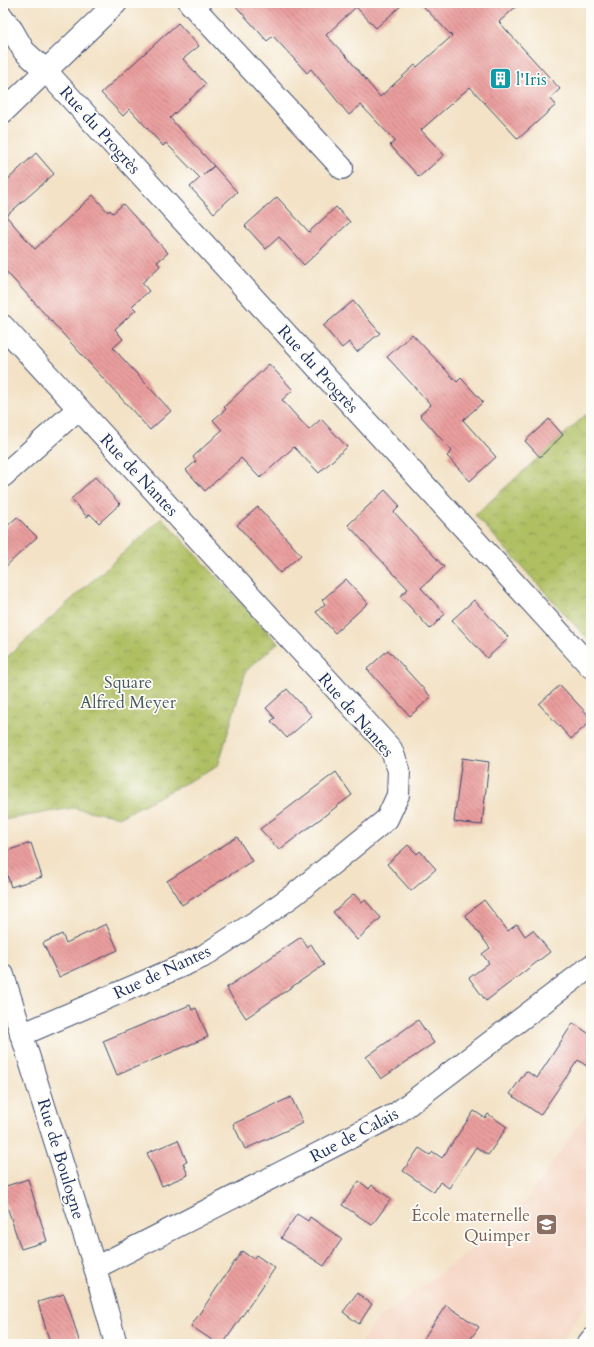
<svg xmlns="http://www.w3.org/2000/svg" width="594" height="1347" font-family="Cardo,serif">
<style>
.built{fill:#f5d3c1}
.park{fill:url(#park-crowns);stroke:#657760}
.building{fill:url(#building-back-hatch)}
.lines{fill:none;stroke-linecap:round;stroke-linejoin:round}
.minor-casing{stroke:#3b4a6e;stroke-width:24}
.minor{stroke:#fff;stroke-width:22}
.labels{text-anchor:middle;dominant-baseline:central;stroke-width:3.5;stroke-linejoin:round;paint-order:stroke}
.culture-label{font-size:17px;fill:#0d838f;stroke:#fdfcf7;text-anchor:start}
.street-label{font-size:17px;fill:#1b2f5e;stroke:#fdfcf7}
.park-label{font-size:17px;fill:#475a5f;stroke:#fdfcf7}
.education-label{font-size:17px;fill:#785e54;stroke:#fdfcf7;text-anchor:end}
</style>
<defs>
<pattern id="park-crowns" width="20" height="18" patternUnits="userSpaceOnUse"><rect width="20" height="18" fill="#afbf62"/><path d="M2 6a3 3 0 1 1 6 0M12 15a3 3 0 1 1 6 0" fill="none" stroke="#8e9c54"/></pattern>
<pattern id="building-back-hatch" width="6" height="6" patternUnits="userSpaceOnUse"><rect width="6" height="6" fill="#ea9e9d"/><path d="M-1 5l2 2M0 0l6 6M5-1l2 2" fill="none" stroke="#bd8183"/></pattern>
</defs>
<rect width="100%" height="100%" fill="#fdfcf7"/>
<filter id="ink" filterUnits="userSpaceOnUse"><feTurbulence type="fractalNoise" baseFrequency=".025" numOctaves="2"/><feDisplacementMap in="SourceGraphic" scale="8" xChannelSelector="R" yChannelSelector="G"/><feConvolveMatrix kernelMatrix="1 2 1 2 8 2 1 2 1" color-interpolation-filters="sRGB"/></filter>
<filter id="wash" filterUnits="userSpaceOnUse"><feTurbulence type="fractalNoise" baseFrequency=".012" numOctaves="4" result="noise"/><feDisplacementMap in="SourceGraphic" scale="16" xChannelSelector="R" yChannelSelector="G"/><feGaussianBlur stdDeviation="0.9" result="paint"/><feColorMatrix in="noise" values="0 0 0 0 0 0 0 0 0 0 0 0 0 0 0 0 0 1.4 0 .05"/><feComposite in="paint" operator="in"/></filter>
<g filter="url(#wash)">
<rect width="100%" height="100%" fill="#f3e2c6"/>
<path class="built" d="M591 1107V1298L560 1344H359L377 1320 474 1248 526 1201Z"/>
<path class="park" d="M591 410V643L475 515Z
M162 518 278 643 246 671 218 766 120 817 72 808 3 820V661Z"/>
<g id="blocks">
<path class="building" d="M233 3H404L376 28 356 7 326 35 347 57 380 97 415 65 417 67 452 36 420 3H520L499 22 560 89 550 98 556 105 518 139 470 87 421 130 444 155 419 177 390 145 395 141 361 105 349 115 311 69 307 73 273 36 267 41Z
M178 23 199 46 183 59 206 84 170 118 214 166 203 175 214 166 237 192 214 213 190 187 200 178 166 143 163 146 130 109 123 116 101 93Z
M36 153 54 174 6 216 35 249 93 195 108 212 110 210 113 213 123 204 168 253 157 262 160 266 142 283 149 291 132 306 136 310 115 329 123 339 113 348 171 411 150 430 3 268V184Z
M277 197 309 232 336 207 350 222 304 265 279 237 266 249 245 226Z
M353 301 380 333 357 352 349 342 342 348 323 326Z
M412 334 457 382 461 378 483 402 463 420 496 457 470 481 447 456 452 451 420 415 431 405 387 357Z
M269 364 293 390 282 400 309 430 321 419 347 447 319 473 294 447 260 478 241 458 205 491 186 470 196 461 193 457 222 430 213 420 226 409 224 407Z
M549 419 563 435 540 457 525 441Z
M95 477 120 504 99 523 90 514 87 517 71 499Z
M385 490 400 506 394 512 444 567 421 588 445 614 430 629 400 596 408 589 348 525Z
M258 507 301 555 280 573 237 525Z
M17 517 37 537 3 569V530Z
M346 579 368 603 335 633 316 612 325 604 322 600Z
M474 600 509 638 487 658 452 620Z
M388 650 431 697 410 716 367 669Z
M560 685 591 718V721L571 739 539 704Z
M287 689 312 716 287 738 271 721 275 718 266 708Z
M462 758 489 762 482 825 454 822Z
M336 772 352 795 279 850 260 829Z
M237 837 252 861 182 905 167 881Z
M31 843 42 877 11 887 3 863V852Z
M408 845 417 854 420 851 436 869 411 891 387 864Z
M354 894 362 903 365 900 381 918 357 940 333 912Z
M484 900 508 931 517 924 525 936 533 930 550 952 486 1001 469 978 489 963 482 954 490 948 465 915Z
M106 924 118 950 59 977 43 943 62 934 66 943Z
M301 937 307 947 311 944 324 965 246 1018 226 988Z
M190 1005 192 1010 196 1008 208 1037 117 1075 103 1041Z
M418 1020 434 1043 381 1079 366 1057Z
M573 1023 591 1035V1069L578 1060 540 1115 510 1094 526 1071 537 1078Z
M291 1097 303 1123 245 1149 233 1124Z
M474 1111 485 1118 488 1114 507 1127 488 1155 476 1147 449 1188 440 1182 434 1192 403 1171 419 1148 430 1155 433 1152 442 1158Z
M178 1140 187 1162 183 1163 188 1175 162 1186 147 1153Z
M28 1179 47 1241 21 1249 3 1194V1187Z
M359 1181 369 1189 372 1185 391 1199 372 1225 342 1205Z
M297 1214 308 1221 310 1217 342 1239 324 1266 281 1238Z
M242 1251 253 1259 256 1255 275 1268 223 1344H218L191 1326Z
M357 1293 372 1304 359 1324 343 1312Z
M64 1294 72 1317 80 1344H51L47 1333 38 1302Z
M446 1305 479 1327 467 1344H420Z"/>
</g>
</g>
<g filter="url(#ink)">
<use href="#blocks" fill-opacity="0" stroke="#3b4a6e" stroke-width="1"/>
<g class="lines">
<defs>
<path id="minor" d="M190 3 342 168
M3 18 12 30 24 51 46 71 591 667
M3 112 116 3
M3 326 391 749 399 770 398 795 387 819 295 894 257 921 202 957 21 1035
M3 476 78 409
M3 975 95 1268 116 1344
M95 1268 396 1114 591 966
M588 1344 591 1340"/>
</defs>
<use href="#minor" class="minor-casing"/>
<use href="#minor" class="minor"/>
</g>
</g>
<defs>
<symbol id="building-square" viewBox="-11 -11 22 22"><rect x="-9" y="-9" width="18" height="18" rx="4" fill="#0f9aa8" stroke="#fdfcf7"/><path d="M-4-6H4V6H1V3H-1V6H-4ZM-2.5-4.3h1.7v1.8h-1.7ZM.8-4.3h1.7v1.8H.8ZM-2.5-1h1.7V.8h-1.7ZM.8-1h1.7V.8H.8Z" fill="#fff"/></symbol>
<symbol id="school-square" viewBox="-11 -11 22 22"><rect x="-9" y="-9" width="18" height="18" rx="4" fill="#8d6e63" stroke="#fdfcf7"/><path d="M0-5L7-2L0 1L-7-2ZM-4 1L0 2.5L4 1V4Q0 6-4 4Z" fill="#fff"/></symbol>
</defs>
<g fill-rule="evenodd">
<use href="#building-square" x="488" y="66" width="25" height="25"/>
<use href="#school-square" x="534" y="1212" width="25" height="25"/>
</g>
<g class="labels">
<g class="culture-label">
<text x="516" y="79">l'Iris</text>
</g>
<g class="street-label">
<text transform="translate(100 130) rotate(48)">Rue du Progrès</text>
<text transform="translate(318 369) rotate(48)">Rue du Progrès</text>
<text transform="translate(139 475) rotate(47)">Rue de Nantes</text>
<text transform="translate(356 715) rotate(49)">Rue de Nantes</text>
<text transform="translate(162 972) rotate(-25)">Rue de Nantes</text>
<text transform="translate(354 1135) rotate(-28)">Rue de Calais</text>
<text transform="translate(61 1159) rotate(73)">Rue de Boulogne</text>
</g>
<g class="park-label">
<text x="128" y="682">Square<tspan x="128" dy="20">Alfred Meyer</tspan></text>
</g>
<g class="education-label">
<text x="530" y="1215">École maternelle<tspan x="530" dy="20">Quimper</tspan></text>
</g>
</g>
<rect width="594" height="1347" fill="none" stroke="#fdfcf7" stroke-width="16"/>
</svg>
